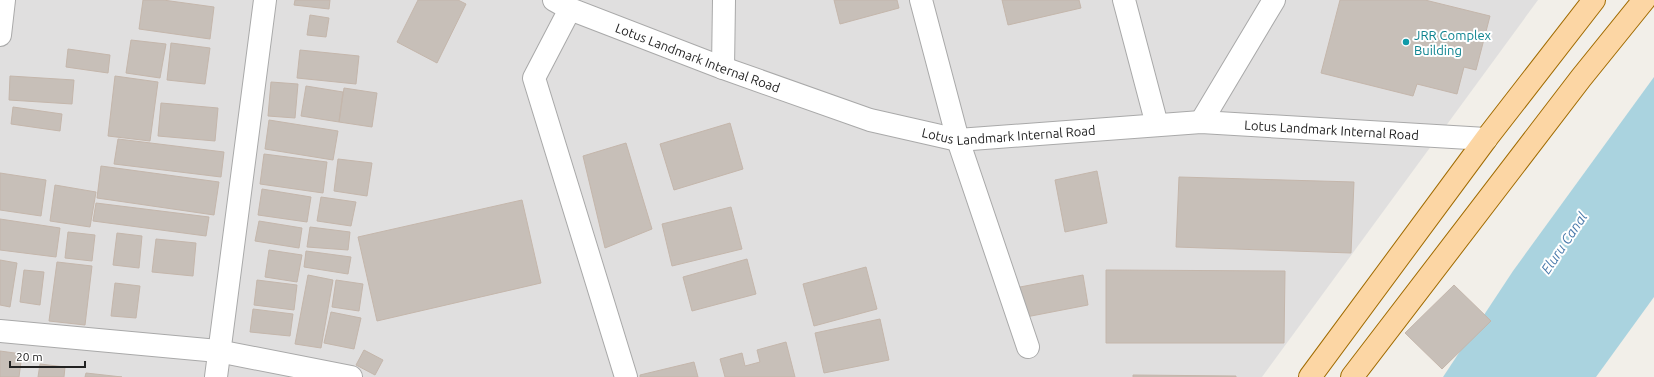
<svg xmlns="http://www.w3.org/2000/svg" width="1654" height="377" font-family="Ubuntu,sans-serif">
<style>
.residential{fill:#e0dfdf}
.water{fill:#aad3df}
.building{fill:#c7bfb8;stroke:#c4b6ab}
.lines{fill:none;stroke-linecap:round;stroke-linejoin:round}
.minor-casing{stroke:#a9a9a9;stroke-width:24}
.major-casing{stroke:#a06b00;stroke-width:24}
.minor{stroke:#fff;stroke-width:22}
.major{stroke:#fcd6a4;stroke-width:22}
.culture-dot{fill:#0f9aa8;stroke:#fff;stroke-width:1.5}
.labels{text-anchor:middle;dominant-baseline:central;stroke-width:4;stroke-linejoin:round;paint-order:stroke}
.culture-label{font-size:13px;fill:#0d838f;stroke:#fff;text-anchor:start}
.street-label{font-size:13px;fill:#222;stroke:#fff}
.water-label{font-size:14px;font-style:italic;fill:#4a7aab;stroke:#fff}
</style>
<rect width="100%" height="100%" fill="#f2efe9"/>
<path class="residential" d="M0 0H1538L1262 377H0Z"/>
<path class="water" d="M1654 77V297L1596 377H1443L1513 271Z"/>
<path class="building" d="M143 0H163L214 7 210 39 139 29Z
M295 0H330L329 9 294 5Z
M418 0H458L466 4 437 63 397 42Z
M834 0H897L899 8 840 24Z
M1002 0H1079L1081 8 1008 25Z
M1340 0H1425L1490 16 1476 70 1464 67 1457 94 1417 84 1413 96 1321 73Z
M310 15 329 18 326 37 307 35Z
M131 40 166 44 160 78 126 73Z
M171 43 210 48 205 84 167 80Z
M68 49 110 55 108 73 66 67Z
M300 50 359 56 356 84 297 78Z
M10 76 74 80 72 104 9 100Z
M115 76 158 82 150 141 108 136Z
M271 82 298 84 295 118 268 116Z
M306 86 343 92 339 122 301 116Z
M344 88 377 93 372 127 339 122Z
M161 103 218 108 215 141 158 136Z
M13 107 62 114 60 131 11 124Z
M269 120 338 131 333 160 265 149Z
M730 123 743 169 674 190 660 144Z
M118 139 224 152 221 177 114 164Z
M626 143 652 229 605 248 583 156Z
M264 154 327 162 323 193 260 184Z
M338 159 372 163 367 196 334 191Z
M101 166 219 182 214 215 97 198Z
M1097 171 1107 223 1065 232 1055 180Z
M0 173 46 180 41 216 0 210Z
M1179 177 1354 182 1351 253 1176 247Z
M55 185 96 192 90 227 50 221Z
M262 189 311 197 307 222 258 215Z
M321 197 356 202 351 226 317 221Z
M522 200 541 283 377 321 358 237Z
M96 203 209 217 206 236 93 221Z
M731 207 742 249 672 266 662 224Z
M0 219 60 228 56 257 0 250Z
M259 221 302 228 299 248 255 241Z
M310 227 350 232 348 250 307 247Z
M68 232 95 235 92 261 65 258Z
M117 233 142 236 139 268 113 265Z
M156 239 196 243 193 276 152 272Z
M269 250 302 255 297 282 265 277Z
M306 251 351 257 348 274 304 267Z
M747 259 756 294 692 311 683 277Z
M0 260 17 263 10 307 0 305Z
M57 262 92 266 85 325 49 321Z
M866 267 877 309 814 326 803 284Z
M24 270 44 272 40 305 20 302Z
M1106 270 1285 271 1284 343H1106Z
M308 275 333 280 321 348 295 344Z
M1083 275 1088 305 1026 317 1020 287Z
M257 280 297 285 294 310 254 305Z
M336 280 363 284 359 311 332 307Z
M115 283 140 286 136 318 111 316Z
M1454 285 1491 321 1442 369 1405 333Z
M253 309 293 314 290 336 250 332Z
M331 312 361 318 354 349 324 343Z
M880 319 889 360 824 373 815 333Z
M786 342 795 377H725L720 359 742 353 745 366 760 362 757 350Z
M364 350 383 360 375 375 356 365Z
M0 351 22 354 19 377H0Z
M694 362 698 377H640V375Z
M40 364 65 367 64 377H38Z
M86 373 122 377H85Z
M1133 375 1236 376V377H1133Z"/>
<g class="lines">
<defs>
<g id="minor">
<path id="s1" d="M554 0 570 9 723 68 870 120 958 140 1201 122 1486 139"/>
<path d="M921 0 958 140 1028 347"/>
<path d="M1124 0 1157 125"/>
<path d="M570 9 534 78 626 377"/>
<path d="M0 35 4 0"/>
<path d="M723 68 724 0"/>
<path d="M1201 122 1274 0"/>
<path d="M0 331 218 351 351 377"/>
<path d="M216 377 265 0"/>
</g>
<path id="major" d="M1310 377 1486 139 1594 0
M1352 377 1581 78 1644 0"/>
</defs>
<use href="#minor" class="minor-casing"/>
<use href="#major" class="major-casing"/>
<use href="#minor" class="minor"/>
<use href="#major" class="major"/>
</g>
<circle class="culture-dot" cx="1406" cy="42" r="4"/>
<g class="labels">
<g class="culture-label">
<text x="1414" y="35">JRR Complex<tspan x="1414" dy="15">Building</tspan></text>
</g>
<g class="street-label">
<text stroke="none"><textPath href="#s1" startOffset="155">Lotus Landmark Internal Road</textPath></text>
<text stroke="none"><textPath href="#s1" startOffset="479">Lotus Landmark Internal Road</textPath></text>
<text stroke="none"><textPath href="#s1" startOffset="803">Lotus Landmark Internal Road</textPath></text>
</g>
<g class="water-label">
<text transform="translate(1564 243) rotate(-56)">Eluru Canal</text>
</g>
</g>
<path d="M10 361v6h75v-6" fill="none" stroke="#222222" stroke-width="2"/>
<text x="16" y="361" font-size="12" fill="#222222" stroke="#ffffff" stroke-width="3" paint-order="stroke">20 m</text>
</svg>
